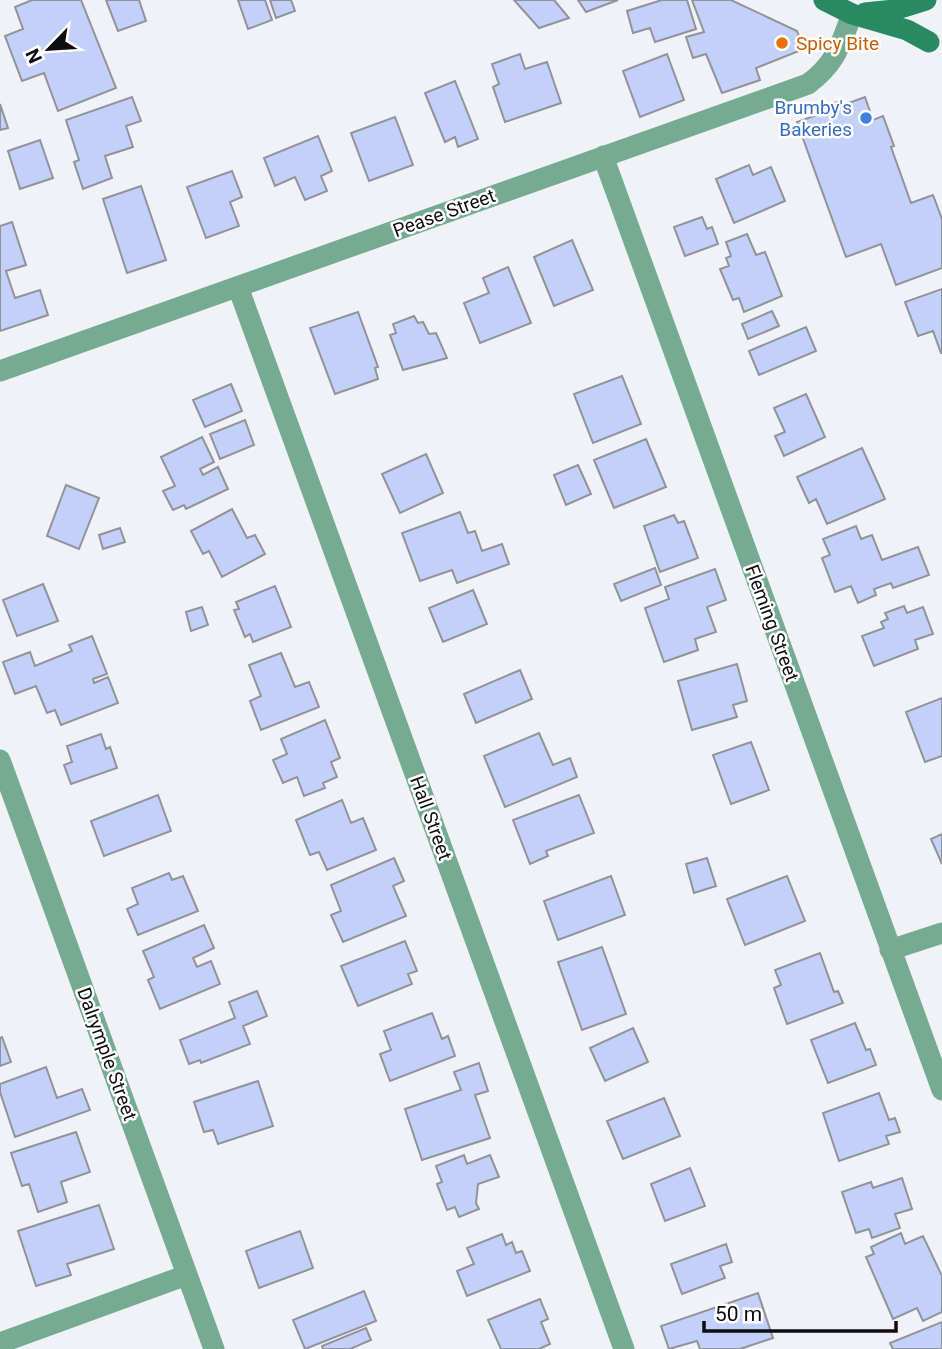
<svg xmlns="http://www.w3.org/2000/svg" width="942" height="1349" font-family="Roboto,sans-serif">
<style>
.building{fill:#c3d0f9;stroke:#919398;stroke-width:2}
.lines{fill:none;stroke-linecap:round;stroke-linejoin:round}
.street{stroke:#75ac91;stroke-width:21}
.secondary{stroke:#298962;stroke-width:21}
.food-dot{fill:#e8710a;stroke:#fff;stroke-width:2.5}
.shop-dot{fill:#3f7fe0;stroke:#fff;stroke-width:2.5}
.labels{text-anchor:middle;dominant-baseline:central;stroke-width:5;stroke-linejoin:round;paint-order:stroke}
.food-label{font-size:19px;fill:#c56008;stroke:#fff;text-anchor:start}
.shop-label{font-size:19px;fill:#366cbe;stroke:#fff;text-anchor:end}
.street-label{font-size:19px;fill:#0e0e10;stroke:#fff}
</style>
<rect width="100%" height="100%" fill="#f0f2f8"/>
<path class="building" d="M32 0H81L116 88 58 111 44 73 22 81 5 36 23 29 15 7Z
M106 0H139L146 21 118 31Z
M238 0H265L272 20 248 29Z
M270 0H291L295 11 276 18Z
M514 0H554L569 18 539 28Z
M578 0H618L586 12Z
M662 0H687L696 29 655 42 650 28 633 33 627 11Z
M692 0H731L797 31 804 49 756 68 760 80 722 93 706 54 693 58 686 37 704 32Z
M520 54 525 69 547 62 561 103 505 122 493 87 499 84 492 64Z
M667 54 684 100 640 117 623 71Z
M455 81 478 139 458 147 455 137 445 142 425 93Z
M132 97 141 121 126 126 133 147 105 156 112 178 83 189 74 162 79 160 66 120Z
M865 97 873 120 883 116 894 146 891 147 911 203 933 195 942 219V268L896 285 881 244 846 257 797 122 817 115 815 110 837 102 838 107Z
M0 104 8 128 0 130Z
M395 117 413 165 369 181 351 133Z
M318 136 332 171 321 176 327 191 305 200 295 177 275 186 264 158Z
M40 140 53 178 20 189 8 151Z
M749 165 753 175 771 167 785 201 734 223 716 179Z
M232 171 242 197 230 202 239 226 206 238 187 187Z
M141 186 166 260 127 273 103 199Z
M702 217 707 229 712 227 718 244 685 256 674 227Z
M12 222 26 265 6 271 15 298 40 290 48 315 0 331V226Z
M747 234 756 255 765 252 782 296 744 312 739 298 733 300 720 269 729 266 726 258 731 256 726 242Z
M572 240 593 290 554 306 534 257Z
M508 267 531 323 480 343 464 303 489 293 483 278Z
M942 289V353H941L933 331 918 336 905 302Z
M772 311 779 326 748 339 742 324Z
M358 312 378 367 375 368 378 379 335 394 310 328Z
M414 316 418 323 423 322 429 334 436 333 447 358 403 370 390 335 396 333 393 324Z
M806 327 816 351 759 375 749 351Z
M622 376 641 424 593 443 574 394Z
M231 384 242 411 205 427 193 400Z
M806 394 825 437 784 456 775 436 785 432 774 408Z
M245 420 254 445 220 459 210 434Z
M202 437 214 462 200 469 203 475 218 467 228 489 186 509 184 505 173 510 163 491 175 486 161 457Z
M646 439 666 487 614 508 594 460Z
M862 448 885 499 827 524 816 499 809 503 797 477Z
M426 454 443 493 400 513 382 474Z
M578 465 591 494 566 505 554 475Z
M66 485 99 498 79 549 47 536Z
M232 509 247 538 255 535 265 554 222 577 209 551 203 554 191 531Z
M460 512 468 533 475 531 482 551 502 544 509 564 457 583 452 570 420 581 402 533Z
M674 515 678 523 684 521 698 558 660 572 644 526Z
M856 526 861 539 872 535 882 560 918 547 929 575 893 588 891 583 874 589 876 595 858 603 851 586 835 592 822 558 830 555 823 539Z
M120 528 125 542 103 549 99 535Z
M655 568 661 585 621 601 614 584Z
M715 569 726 600 707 607 716 632 695 639 698 650 664 662 645 608 669 599 665 587Z
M43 584 58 621 17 636 3 600Z
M275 586 291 627 253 642 250 634 245 637 234 610 239 609 236 602Z
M473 590 487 624 443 642 429 608Z
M904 606 907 613 923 607 933 634 915 640 918 649 874 666 862 636 884 628 881 622 888 619 885 613Z
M202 607 208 625 191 631 186 612Z
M92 636 107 674 93 679 94 683 108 677 118 703 61 725 55 710 47 713 36 686 15 694 3 662 30 652 35 666 72 651 69 645Z
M281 653 295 687 309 682 319 707 261 730 250 701 261 696 249 665Z
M737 664 747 701 733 705 737 717 692 730 678 681Z
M520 670 532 699 476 723 464 694Z
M942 698V756L925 762 906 712Z
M325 720 340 758 331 762 337 777 323 783 325 788 304 796 297 777 283 783 273 760 287 754 281 739Z
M539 733 553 765 570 758 577 777 505 807 484 756Z
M101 734 106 749 110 747 117 768 71 784 64 765 72 762 67 746Z
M751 742 769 790 731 804 713 755Z
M158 795 171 831 104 856 91 821Z
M579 795 594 833 546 851 548 856 530 864 513 820Z
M342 800 351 823 363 818 376 850 327 870 319 852 310 855 296 820Z
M942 834V864L931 839Z
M394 858 404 881 393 886 406 916 343 942 331 915 341 911 331 885Z
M707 858 716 886 694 893 686 864Z
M169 873 172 880 183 876 198 911 138 935 127 909 138 904 132 888Z
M611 876 625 915 558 940 544 901Z
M787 876 805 921 745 945 727 899Z
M204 925 214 948 193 958 197 967 211 961 220 984 160 1009 148 980 154 977 143 951Z
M405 941 417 971 408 974 412 984 358 1006 341 966Z
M602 947 626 1014 582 1030 558 962Z
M820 953 834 992 838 991 843 1003 787 1024 774 988 781 985 775 970Z
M257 991 267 1016 243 1026 250 1044 201 1063 200 1060 189 1064 180 1040 235 1018 229 1002Z
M432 1013 442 1039 448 1036 455 1056 390 1081 380 1054 391 1050 384 1031Z
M855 1023 866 1050 870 1049 876 1065 828 1083 811 1040Z
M633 1028 648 1062 605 1081 590 1048Z
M2 1037 11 1062 0 1066V1038Z
M479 1063 488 1091 475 1095 490 1138 422 1160 405 1109 461 1090 454 1072Z
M46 1067 57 1098 82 1089 90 1110 15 1137 0 1092V1084Z
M258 1081 273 1126 218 1144 213 1130 204 1132 194 1102Z
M879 1093 889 1120 895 1118 900 1132 886 1136 889 1144 839 1161 823 1113Z
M664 1098 680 1136 623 1159 607 1121Z
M76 1132 90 1172 61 1182 67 1202 38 1212 29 1184 22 1186 11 1153Z
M464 1155 467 1164 490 1155 499 1177 478 1184 476 1203 479 1209 459 1217 455 1207 447 1210 437 1184 442 1182 436 1166Z
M690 1168 705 1206 665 1221 651 1184Z
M902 1178 912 1209 895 1214 900 1228 872 1238 869 1229 856 1233 842 1192 871 1182 873 1188Z
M99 1205 114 1249 67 1264 71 1275 36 1286 18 1231Z
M300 1231 313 1268 259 1288 246 1251Z
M901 1233 905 1244 923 1236 942 1276V1312L923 1321 917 1308 893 1319 866 1257 874 1254 871 1247Z
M502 1234 506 1245 512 1242 516 1253 522 1251 530 1271 467 1296 457 1271 474 1264 467 1248Z
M726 1244 732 1262 720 1266 725 1278 682 1294 671 1264Z
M364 1291 376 1321 305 1349 293 1320Z
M758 1293 773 1338 740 1349H700L697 1341 669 1349 661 1326Z
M540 1299 548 1319 541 1322 550 1344 539 1349H501L488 1320Z
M942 1322V1349H893L890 1343Z
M366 1328 371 1340 350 1349H323L322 1346Z"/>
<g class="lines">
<path class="street" d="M603 156 942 1090
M238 287 624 1349
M0 371 808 84C836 63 840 46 852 14
M0 760 214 1349
M890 950 942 933
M0 1343 187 1275"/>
<path class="secondary" d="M824 0 852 14 907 30 929 42
M865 13 894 10 926 0"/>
</g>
<circle class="food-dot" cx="782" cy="43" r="7"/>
<circle class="shop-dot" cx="866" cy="118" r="7"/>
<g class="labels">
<g class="food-label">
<text x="796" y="43">Spicy Bite</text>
</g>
<g class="shop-label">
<text x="852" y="107">Brumby's<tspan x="852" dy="22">Bakeries</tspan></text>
</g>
<g class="street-label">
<text transform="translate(444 213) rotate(-20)">Pease Street</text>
<text transform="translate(772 623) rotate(70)">Fleming Street</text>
<text transform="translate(431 818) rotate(70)">Hall Street</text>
<text transform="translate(107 1054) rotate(70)">Dalrymple Street</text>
</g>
</g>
<g transform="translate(49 49) rotate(245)" stroke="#ffffff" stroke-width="5" paint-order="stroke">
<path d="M0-5L12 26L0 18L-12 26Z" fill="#0e0e10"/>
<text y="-10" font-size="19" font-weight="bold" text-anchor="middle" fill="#0e0e10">N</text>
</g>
<path d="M704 1321v10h192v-10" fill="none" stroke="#0e0e10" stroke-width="3.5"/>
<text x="715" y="1321" font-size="21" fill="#0e0e10" stroke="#ffffff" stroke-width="5" paint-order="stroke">50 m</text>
</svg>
